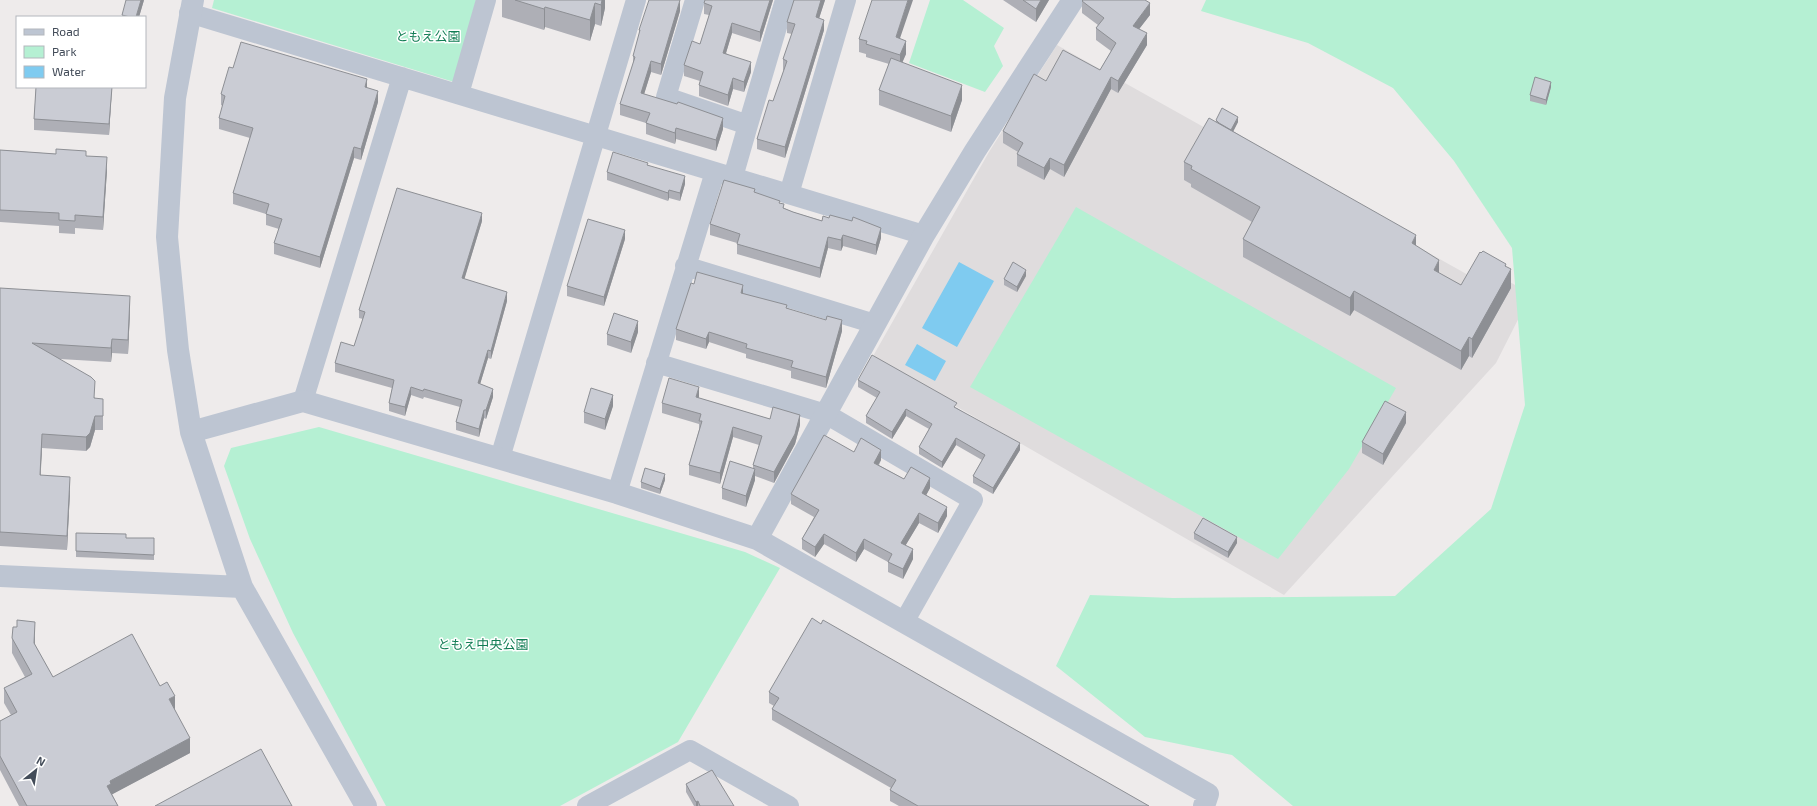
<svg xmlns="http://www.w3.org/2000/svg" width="1817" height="806" font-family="'Exo 2','Noto Sans JP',sans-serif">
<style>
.education{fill:#dfdcdd}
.green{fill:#b5f0d3}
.water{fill:#7fcbf0}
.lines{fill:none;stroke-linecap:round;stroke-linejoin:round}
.minor{stroke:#bdc5d2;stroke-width:20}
.tertiary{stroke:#bdc5d2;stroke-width:22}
.wall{fill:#aeafb6}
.shaded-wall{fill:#8d8f94}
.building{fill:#caccd4;stroke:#8d8f94}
.labels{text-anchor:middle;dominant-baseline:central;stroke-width:3;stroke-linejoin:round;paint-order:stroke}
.park-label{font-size:13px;fill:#117d54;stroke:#fff}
</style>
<rect width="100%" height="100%" fill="#eeebeb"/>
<path class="education" d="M1057 45 1470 276 1482 266 1531 294 1496 363 1284 595 872 358 989 152Z"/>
<path class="green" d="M214 0H476L454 82 212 8Z
M930 0H963L1004 28 994 46 1003 66 985 92 909 63Z
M1206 0H1817V806H1293L1232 755 1145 737 1056 666 1090 595 1173 598 1395 596 1491 509 1525 405 1512 248 1454 161 1393 88 1308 43 1201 11Z
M1076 207 1396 388 1349 469 1278 559 970 387Z
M319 427 745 552 780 568 678 742 560 806H386L293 633 250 539 224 466 231 448Z"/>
<path class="water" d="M959 262 994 281 957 347 922 328Z
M917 344 946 361 935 381 905 365Z"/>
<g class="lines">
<path class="minor" d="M695 0 666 97 748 125 733 177
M189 13 924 235
M459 94 486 0
M748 125 785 0
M789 194 846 0
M685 266 875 324
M656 363 826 414 973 500 904 622
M303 401 402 77
M500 458 636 0
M617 493 715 172
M587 806 690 750 789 806"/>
<path class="tertiary" d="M193 0 175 98 167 237 178 350 191 432 242 587 366 806
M191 432 303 401 617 493 757 539 1208 794 1204 806
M757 539 924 235 975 151 1073 0
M0 576 242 587"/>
</g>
<path class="wall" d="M144 0 139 17H122V15Z
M502 0H605V8L601 26 595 24 590 41 545 27 544 30 502 17Z
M773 0 760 42 732 33 726 53 751 72 744 92 733 89 728 106 699 96V85L700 81 684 76V65L700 44 709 15 704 14V3Z
M794 0H825L819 18 824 30 785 158 757 149V139L773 101 784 70H783V59L792 34 787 33V22Z
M1003 0H1049L1036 22Z
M1082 1 1150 15 1139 29 1147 45 1118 93 1111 89 1064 177 1050 169 1044 180 1017 166V154L1018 152 1003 143V131L1046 81 1100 70 1111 51 1096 40V28L1098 25 1082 13Z
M680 11 661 75 651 72 644 94 723 129 716 151 676 139 675 144 646 134V123L620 115V104L633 65V56L639 35V30Z
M900 38 906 54 902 62 962 100 951 132 879 105V90L889 64 866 57V54L859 52V39Z
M233 68 367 88 378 102 361 160 354 158 320 268 274 254V243L279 229 266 225V214L233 204V193L250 138 219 129V118L223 106 221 105V94Z
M36 87H112L109 135 34 130V119Z
M1551 87 1546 105 1530 101V95Z
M1216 120 1238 122 1233 131 1416 246 1439 274 1461 285 1506 267 1511 288 1472 358 1469 356 1461 370 1354 310 1350 316 1243 257V239L1252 222 1191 187V184L1184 180V162L1216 121Z
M0 150 86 156 107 170 103 230 75 228V234L59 233V226L0 222Z
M648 165 685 184 680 201 669 198 668 201 607 180V172Z
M755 193 780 203 784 208 793 212 881 238 876 255 843 246 841 251 828 248 820 278 737 254V243L710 235V224Z
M482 221 464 279 507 301 491 359 488 358 480 384 493 397 486 419 484 418 479 437 456 430V422L460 407 424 397 423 399 411 395 405 416 389 411V403L392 388 335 372V363L354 346 363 319 359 318V310Z
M625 239 604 306 567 296V286Z
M1026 276 1017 292 1004 285V279Z
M694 284 743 293 787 308 842 331 826 388 791 378V371L746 358V354L709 342 706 349 676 340V329Z
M0 288 130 310 128 354 112 353 111 362 60 359 95 398 103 413V430H95L90 447 86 451 42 448 40 475 70 491 67 550 0 546Z
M638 332 631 353 607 345V334Z
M858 380 957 408 1020 450 993 494 973 483V476L982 460 956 445 942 468 919 454V447L929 429 906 416 892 439 866 423V416L877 398 858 387Z
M699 398 770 419 800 425 795 444 774 483 755 476V480L746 507 722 499V488L753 469V465L759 445 733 437 720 484 689 475V465L699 430V424L662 413V403Z
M613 406 605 430 584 423V412Z
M1406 423 1383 465 1362 453V442Z
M854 452 881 460 879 465 904 479 930 488 926 495 947 516 938 533 919 523 905 546 913 559 903 579 888 572V562L864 549 856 562 824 544 815 557 802 549V539L814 517 791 504V494Z
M665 480 660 494 641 488V482Z
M76 533 126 538H154V560L76 557Z
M1194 533 1237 543 1228 558 1194 539Z
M821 624 1149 806H899L890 801V790L891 788 772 720V709L774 706 769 703V692Z
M17 627 35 637V645L53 677 160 686 175 710 190 753 112 794 118 806H19L0 770V721L11 715 4 703V688L25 677 12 653V638Z
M686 784 734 806H694L686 792Z"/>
<path class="shaded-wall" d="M141 0H144L139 17H136Z
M602 0H605V8L601 26V5Z
M680 0V11L661 75V64Z
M770 0H773L760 42V32Z
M821 0H825L816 28V17Z
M908 0H913L896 50V37Z
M1041 0H1049L1036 22V9Z
M595 3V24L590 41V20Z
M1150 3V15L1133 37V26Z
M545 7V27L544 30V9Z
M824 20V30L785 158V147Z
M732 23V33L723 63V53Z
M1147 33V45L1118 93V81Z
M906 41V54L900 68V55Z
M651 61V72L641 104V93Z
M751 62V72L744 92V82Z
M1111 77V89L1064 177V165Z
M733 78V89L728 106V95Z
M367 79V90L365 87Z
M1551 82V87L1546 105V100Z
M962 85V100L951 132V116Z
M112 87 109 135V124Z
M378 91V102L361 160V149Z
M1238 117V122L1229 140V134Z
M723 118V129L716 151V140Z
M676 128V139L675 144V133Z
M354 147V158L320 268V257Z
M107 157V170L103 230V217Z
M1050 158V169L1044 180V168Z
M685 176V184L680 201V193Z
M669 190V198L668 201V193Z
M482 213V221L462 287V278Z
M881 228V238L876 255V245Z
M625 230V239L604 306V297Z
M843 235V246L841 251V240Z
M1416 235V254L1412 243Z
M828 237V248L820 278V268Z
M1439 260V279L1434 270Z
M1506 264V278L1511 269V288L1472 358V339Z
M1026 270V276L1017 292V287Z
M743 285V296L741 293Z
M1354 291V310L1350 316V298Z
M507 292V301L491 359V351Z
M130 296V310L128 354V340Z
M842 320V331L826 388V377Z
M638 321V332L631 353V342Z
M709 332V342L706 349V339Z
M1469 337V356L1461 370V351Z
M112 339V353L111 362V348Z
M488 350V358L478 391V383Z
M411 387V395L405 416V407Z
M699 387V397L696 407V397Z
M493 389V397L486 419V410Z
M613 395V406L605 430V419Z
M906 409V416L892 439V432Z
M484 410V418L479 437V429Z
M1406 412V423L1383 465V454Z
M800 415V425L795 444 774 483V472Z
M95 416V430L90 447 86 451V437Z
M733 427V437L720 484V473Z
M42 434V448L40 489V475Z
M956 438V445L942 468V462Z
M1020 443V450L993 494V488Z
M881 450V460L874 472V463Z
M755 469V480L746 507V496Z
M665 474V480L660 494V489Z
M70 477V491L67 550V536Z
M930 478V488L922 503V493Z
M947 507V516L938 533V523Z
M919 513V523L901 553V543Z
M824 534V544L815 557V547Z
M1237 537V543L1228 558V552Z
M864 539V549L856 562V553Z
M913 549V559L903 579V569Z
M35 622V637L34 658V643Z
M175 696V711L169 699Z
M190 738V753L111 795 107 786 110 781Z
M698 801V806H696V802Z"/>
<path class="building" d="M126 0H141L136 17H130L122 15Z
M515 0H602L601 5 595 3 590 20 545 7 544 9Z
M649 0H680L661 64 651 61 641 93 677 104 678 102 723 118 716 140 676 128 675 133 646 123 650 113 620 104 635 57 633 56 640 30H639Z
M705 0H770L760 32 732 23 723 53 751 62 744 82 733 78 728 95 699 85 703 72 684 65 692 41 700 44 712 6 704 3Z
M794 0H821L816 17 824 20 785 147 757 139 769 100 773 101 787 61 783 59 795 24 787 22Z
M872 0H908L896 37 906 41 900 55 866 44 867 41 859 39Z
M1023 0H1041L1036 9Z
M1083 0H1145L1150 3 1133 26 1147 33 1118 81 1111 77 1064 165 1050 158 1044 168 1017 154 1023 143 1003 131 1034 74 1046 81 1063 50 1100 70 1116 43 1096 28 1104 18 1082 1Z
M241 42 367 79 365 87 378 91 361 149 354 147 320 257 274 243 282 219 266 214 269 204 233 193 253 128 219 118 225 96 221 94 229 67 233 68Z
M891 58 962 85 951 116 879 90Z
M1535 77 1551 82 1546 100 1530 95Z
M36 87H112L109 124 34 119Z
M1222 108 1238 117 1231 130 1219 123 1216 120Z
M1209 118 1416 235 1412 243 1439 260 1434 270 1461 285 1480 252 1481 253 1483 251 1506 264 1505 266 1511 269 1472 339 1469 337 1461 351 1354 291 1350 298 1243 239 1260 207 1191 169 1192 166 1184 162Z
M56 149 86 151V156L107 157 103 217 75 215V221L59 220V213L0 210V150L56 154Z
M613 152 648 163 647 165 685 176 680 193 669 190 668 193 607 172Z
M724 180 755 189 754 192 780 201 779 203 784 204 783 208 793 212 822 221 823 216 829 218 830 215 852 221 853 217 881 228 876 245 843 235 841 240 828 237 820 268 737 244 740 234 710 224Z
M397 188 482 213 462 278 507 292 491 351 488 350 478 383 493 389 486 410H484L479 429 456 422 462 400 424 389 423 391 411 387 405 407 389 403 394 380 335 363 341 342 354 346 365 312 359 310Z
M588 219 625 230 604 297 567 286Z
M1013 262 1026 270 1017 287 1004 279Z
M697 272 743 285 741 293 787 305 786 308 826 320 827 316 842 320 826 377 791 367 793 361 746 348 747 344 709 332 706 339 676 329 691 283 694 284Z
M0 288 130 296 128 340 112 339 111 348 32 343 91 377 95 381 94 398 103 399V416H95L90 433 86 437 42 434 40 475 70 477 67 536 0 532Z
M614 313 638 321 631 342 607 334Z
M872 355 957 403 954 407 1020 443 993 488 973 476 985 455 956 438 942 462 919 447 932 424 906 409 892 432 866 416 880 392 858 380Z
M669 378 699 387 696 397 770 419 773 407 800 415 795 434 774 472 753 465 762 436 733 427 720 473 689 465 702 421H699L701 414 662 403Z
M591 388 613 395 605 419 584 412Z
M1385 401 1406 412 1383 454 1362 442Z
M824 435 854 452 861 438 881 450 874 463 904 479 911 467 930 478 922 493 947 507 938 523 919 513 901 543 913 549 903 569 888 562 892 554 864 539 856 553 824 534 815 547 802 539 819 510 791 494Z
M730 461 755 469 746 496 722 488Z
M645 468 665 474 660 489 641 482Z
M1203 518 1237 537 1228 552 1194 533Z
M76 533 126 534V538H154V555L76 551Z
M812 618 821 624 823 620 1149 806H918L890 790 896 780 772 709 779 698 769 692Z
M17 620 35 622 34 643 53 677 132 634 160 686 167 682 175 696 169 699 190 738 110 781 111 784 107 786 118 806H27L0 756V721L17 712 4 688 32 674 12 638 13 627H17Z
M261 749 292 806H155Z
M712 770 734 806H700L698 801 696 802 686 784Z"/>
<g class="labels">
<g class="park-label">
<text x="428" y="36">ともえ公園</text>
<text x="483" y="644">ともえ中央公園</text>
</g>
</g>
<rect x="16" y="16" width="130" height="72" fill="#ffffff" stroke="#b4b7bd"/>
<rect x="24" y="29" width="20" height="6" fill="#bdc5d2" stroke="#b4b7bd"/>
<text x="52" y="36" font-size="12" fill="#434c59">Road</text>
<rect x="24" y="46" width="20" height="12" fill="#b5f0d3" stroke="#b4b7bd"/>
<text x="52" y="56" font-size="12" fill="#434c59">Park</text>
<rect x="24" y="66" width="20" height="12" fill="#7fcbf0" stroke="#b4b7bd"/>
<text x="52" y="76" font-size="12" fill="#434c59">Water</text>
<g transform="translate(36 770) rotate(30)" stroke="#ffffff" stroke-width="3" paint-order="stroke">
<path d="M0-3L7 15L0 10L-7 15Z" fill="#434c59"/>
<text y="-6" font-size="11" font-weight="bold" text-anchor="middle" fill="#434c59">N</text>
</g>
</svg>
